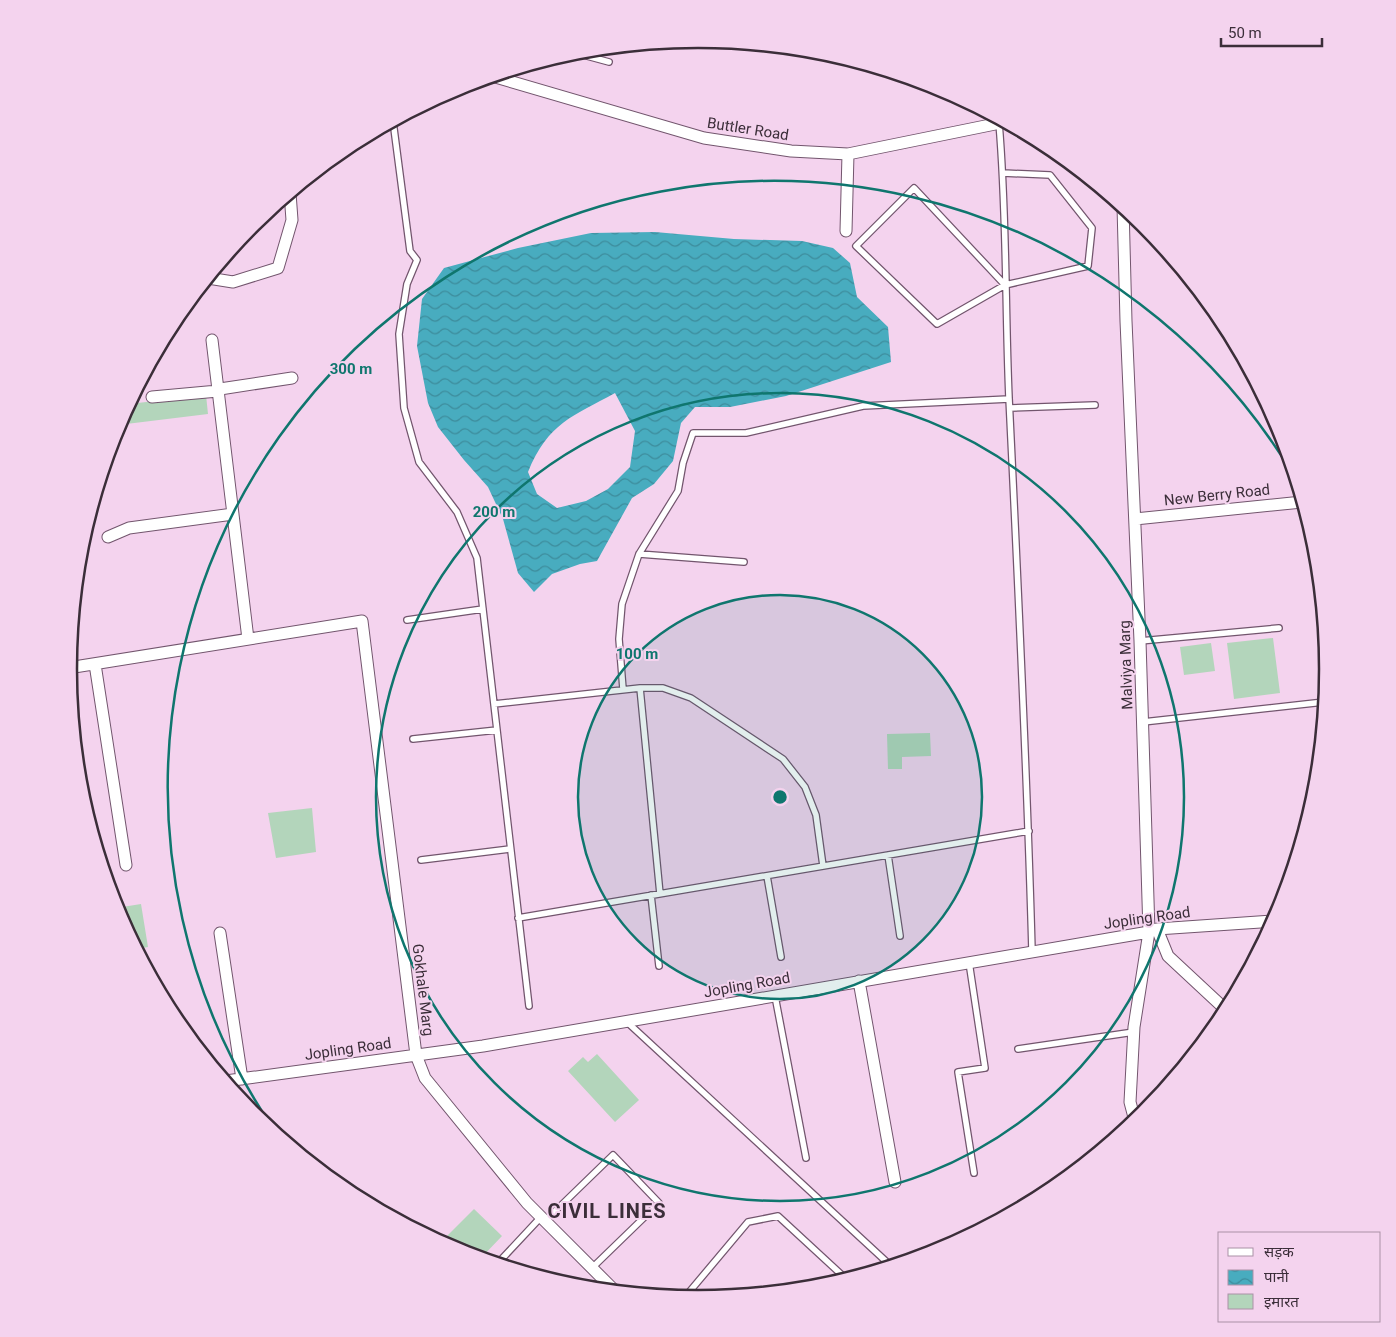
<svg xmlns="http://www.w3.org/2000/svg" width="1396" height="1337" font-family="Roboto,'Noto Sans Devanagari',sans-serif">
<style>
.water{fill:url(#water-waves);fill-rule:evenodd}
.building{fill:#b3d5bb}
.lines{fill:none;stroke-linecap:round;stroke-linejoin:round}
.service-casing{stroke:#72556d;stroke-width:8}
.minor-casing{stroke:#72556d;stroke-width:13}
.service{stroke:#fff;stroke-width:5.5}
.minor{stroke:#fff;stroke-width:11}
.ring{fill:none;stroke:#0f766e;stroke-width:2.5}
.labels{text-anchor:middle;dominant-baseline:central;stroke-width:4;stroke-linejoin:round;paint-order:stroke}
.street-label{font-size:15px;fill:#3b2e39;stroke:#f4d3ee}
.district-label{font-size:20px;font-weight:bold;letter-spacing:1px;fill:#3b2e39;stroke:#f4d3ee}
.rim{fill:none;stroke:#3b2e39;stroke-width:2.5}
.centre{fill:#0f766e;stroke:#f4d3ee;stroke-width:2.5}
.ring-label{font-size:15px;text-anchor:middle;font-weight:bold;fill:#0f766e;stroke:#f4d3ee;stroke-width:4;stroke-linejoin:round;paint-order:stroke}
</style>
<defs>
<pattern id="water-waves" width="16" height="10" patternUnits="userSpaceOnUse" patternTransform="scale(1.25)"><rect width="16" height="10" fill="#48acbf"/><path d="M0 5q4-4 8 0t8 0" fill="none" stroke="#3d8c9c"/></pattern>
</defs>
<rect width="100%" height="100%" fill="#f4d3ee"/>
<path class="water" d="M655 232 734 239 802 241 833 248 850 263 857 297 888 327 891 362 786 396 730 407H695L681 423 673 461 654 484 632 498 597 561 580 564 552 574 534 592 518 573 503 519 488 487 464 460 438 427 428 403 417 346 422 299 444 268 518 248 591 233ZM615 393 635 431 630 467 608 489 586 501 557 508 537 494 528 472C548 423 573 416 615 393Z"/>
<path class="building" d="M206 395 208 414 118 425 129 404Z
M1273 638 1280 693 1234 699 1227 643Z
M1211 643 1215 671 1184 675 1180 647Z
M930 733 931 756 902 757V769H888L887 734Z
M312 808 316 852 276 858 268 813Z
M141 904 148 947 137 949 116 908Z
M597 1054 639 1100 615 1122 568 1071 583 1057 588 1062Z
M474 1209 502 1236 481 1258 457 1250 441 1242Z"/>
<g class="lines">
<defs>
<path id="service" d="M572 52 609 62
M393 121 410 251 417 260 407 284 399 334 404 408 419 462 457 512 477 558 529 1006
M999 123C1007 215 1005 306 1009 398 1018 582 1027 767 1032 951
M1003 173 1050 175 1092 228 1088 266 1005 285 937 324 856 246 914 188 1005 285
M1010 408 1095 405
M639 554 744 562
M407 620 483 609
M1140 641 1279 628
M640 688 660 894
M623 689 619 639 622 604 639 554 678 491 683 463 693 433H746L863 406 1009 399
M494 704 640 688H663L691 698 783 759 805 787 816 815 823 866
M1143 722 1324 702
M413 739 497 730
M888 855 900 936
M421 860 510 849
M767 876 781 957
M651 895 659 966
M518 918 1029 831
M969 962 985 1068 958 1072 974 1173
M775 996 806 1158
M627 1022 890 1265
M1018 1049 1134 1032
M545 1221 613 1155 659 1203 592 1268
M498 1263 541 1217
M594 1288 603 1279
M685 1297 748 1222 778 1216 843 1276V1279"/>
<path id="minor" d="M492 76 704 138 791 151 848 154 1005 122
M1123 206 1126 321 1140 641 1149 932 1134 1027 1130 1102 1135 1121
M846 231 848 154
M208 278 233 282 278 268 292 220 290 193
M212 340 248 639
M152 397 218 391 220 389 292 378
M1135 519 1302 502
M108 537 129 528 233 514
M95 664 126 865
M68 668 362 621 416 1055 425 1078 527 1203 614 1290
M1157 929 1168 956 1226 1010
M220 933 242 1079
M859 981 895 1182
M226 1081 483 1046 1149 932 1157 929 1274 921"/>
</defs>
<use href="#service" class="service-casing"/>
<use href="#minor" class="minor-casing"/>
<use href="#service" class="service"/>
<use href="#minor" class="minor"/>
</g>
<circle cx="780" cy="797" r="202" fill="#0f766e" fill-opacity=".12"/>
<g class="ring">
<circle cx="780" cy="797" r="202"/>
<circle cx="780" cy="797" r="404"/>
<path d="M275 1131A606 606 0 1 1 1294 476"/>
</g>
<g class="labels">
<g class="street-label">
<text transform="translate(748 129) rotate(9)">Buttler Road</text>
<text transform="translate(1217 495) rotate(-6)">New Berry Road</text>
<text transform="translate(1126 665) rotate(-92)">Malviya Marg</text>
<text transform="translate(1147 918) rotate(-8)">Jopling Road</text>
<text transform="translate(747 985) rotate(-10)">Jopling Road</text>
<text transform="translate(423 990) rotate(83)">Gokhale Marg</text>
<text transform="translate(348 1049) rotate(-8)">Jopling Road</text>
</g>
<g class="district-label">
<text x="607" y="1211">CIVIL LINES</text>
</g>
</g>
<path d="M0 0H1396V1337H0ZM77 669a621 621 0 1 1 1242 0a621 621 0 1 1-1242 0Z" fill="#f4d3ee" fill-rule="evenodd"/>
<path class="rim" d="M77 669a621 621 0 1 1 1242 0a621 621 0 1 1-1242 0Z"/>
<circle cx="780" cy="797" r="8" class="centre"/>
<g class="ring-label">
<text x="351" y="374">300 m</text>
<text x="494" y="517">200 m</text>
<text x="637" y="659">100 m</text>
</g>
<rect x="1218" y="1232" width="162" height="90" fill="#f4d3ee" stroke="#aa91a6"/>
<rect x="1228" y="1248" width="25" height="8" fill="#ffffff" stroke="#aa91a6"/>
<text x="1264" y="1257" font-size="15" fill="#3b2e39">सड़क</text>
<rect x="1228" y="1270" width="25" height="15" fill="url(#water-waves)" stroke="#aa91a6"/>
<text x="1264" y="1282" font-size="15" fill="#3b2e39">पानी</text>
<rect x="1228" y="1294" width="25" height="15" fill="#b3d5bb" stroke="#aa91a6"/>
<text x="1264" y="1307" font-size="15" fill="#3b2e39">इमारत</text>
<path d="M1221 38v8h101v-8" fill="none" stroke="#3b2e39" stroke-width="2.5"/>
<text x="1228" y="38" font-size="15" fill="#3b2e39" stroke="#f4d3ee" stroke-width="4" paint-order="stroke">50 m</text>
</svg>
